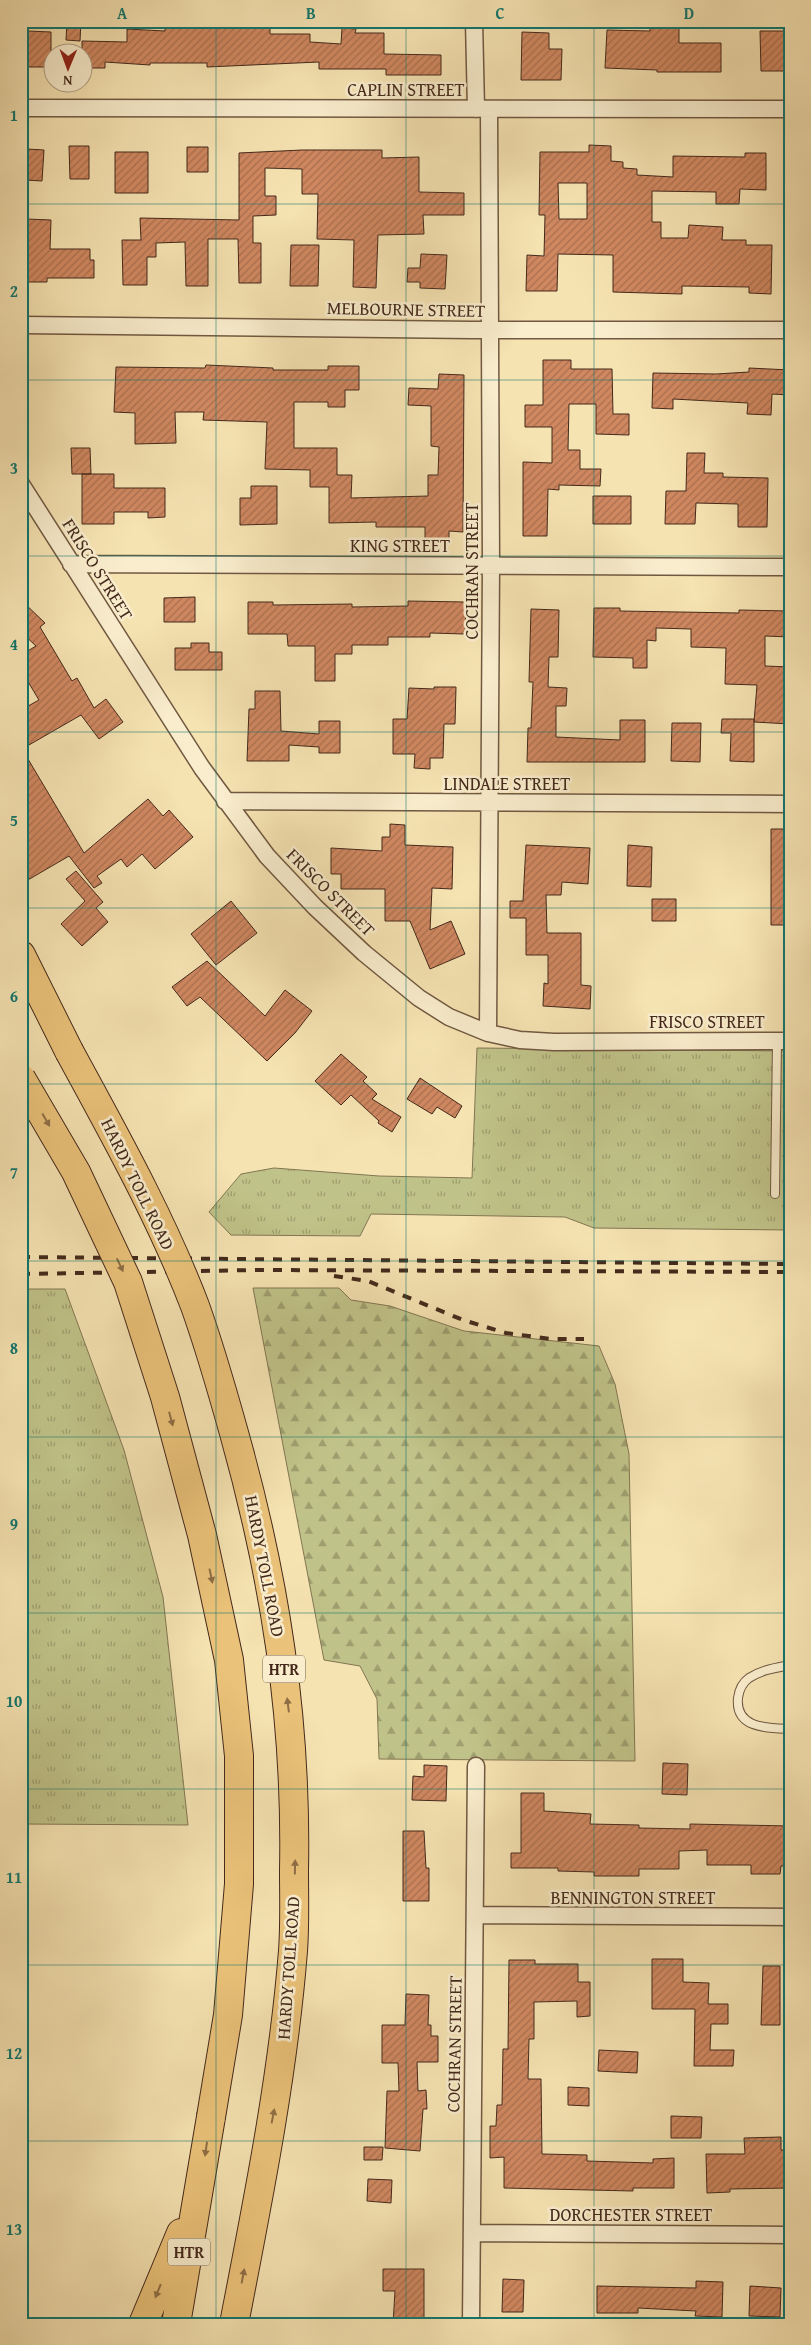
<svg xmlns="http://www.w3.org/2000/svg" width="811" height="2345" font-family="'Gentium Book Plus',serif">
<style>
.grass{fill:url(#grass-tufts);stroke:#827652}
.forest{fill:url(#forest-firs);stroke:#827652}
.building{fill:url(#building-hatch);stroke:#44291b;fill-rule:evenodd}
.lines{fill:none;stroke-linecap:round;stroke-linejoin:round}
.service-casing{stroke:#705841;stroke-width:10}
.minor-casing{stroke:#705841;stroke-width:19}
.motorway-casing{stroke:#44291b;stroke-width:30}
.service{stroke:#f9edcd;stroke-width:8}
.minor{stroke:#f9edcd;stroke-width:16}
.motorway{stroke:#ebc279;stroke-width:28}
.rail{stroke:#44291b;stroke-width:4;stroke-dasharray:9 9;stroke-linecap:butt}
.motorway-bridge-casing{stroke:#44291b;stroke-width:30;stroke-linecap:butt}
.motorway-bridge{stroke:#ebc279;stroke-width:28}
.oneway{fill:#8f6e45}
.grid{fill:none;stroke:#0f766e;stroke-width:1;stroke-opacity:0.55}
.labels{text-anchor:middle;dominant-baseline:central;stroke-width:5;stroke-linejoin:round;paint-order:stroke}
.shield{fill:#f9edcd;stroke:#7a6450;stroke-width:1}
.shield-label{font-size:16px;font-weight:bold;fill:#44291b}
.street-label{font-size:18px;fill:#44291b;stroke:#f9edcd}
.neatline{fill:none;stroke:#0f766e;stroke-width:2}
.grid-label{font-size:16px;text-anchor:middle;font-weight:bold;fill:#0f766e}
</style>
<defs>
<pattern id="grass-tufts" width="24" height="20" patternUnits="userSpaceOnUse" patternTransform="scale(1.25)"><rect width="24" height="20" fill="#c0c389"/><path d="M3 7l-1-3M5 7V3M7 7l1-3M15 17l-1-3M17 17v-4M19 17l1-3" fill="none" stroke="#9e9e6f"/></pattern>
<pattern id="forest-firs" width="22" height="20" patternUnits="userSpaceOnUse" patternTransform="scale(1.25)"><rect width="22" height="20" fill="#c0c389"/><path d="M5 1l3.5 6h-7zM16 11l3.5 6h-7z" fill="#9e9e6f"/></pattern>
<pattern id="building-hatch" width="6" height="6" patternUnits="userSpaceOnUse" patternTransform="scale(1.25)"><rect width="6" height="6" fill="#d08861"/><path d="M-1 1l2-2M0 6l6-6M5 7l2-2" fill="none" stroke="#aa6f4f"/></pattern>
</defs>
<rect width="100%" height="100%" fill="#f6e3b2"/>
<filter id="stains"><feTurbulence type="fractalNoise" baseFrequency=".004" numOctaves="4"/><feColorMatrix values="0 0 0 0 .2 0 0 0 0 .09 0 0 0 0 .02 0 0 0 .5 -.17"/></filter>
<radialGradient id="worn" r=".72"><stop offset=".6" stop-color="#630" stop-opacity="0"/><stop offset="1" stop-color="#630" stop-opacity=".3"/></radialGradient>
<path class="grass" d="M477 1048 790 1051V1230L594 1228 565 1217 371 1214 360 1236 231 1235 209 1212 241 1174 274 1168 379 1176 472 1178Z
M21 1289H65L124 1450 163 1597 188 1825 21 1824Z"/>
<path class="forest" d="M253 1288H339L351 1300 390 1306 464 1331 599 1346 615 1384 629 1454 635 1761 379 1759 377 1699 360 1666 324 1660Z"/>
<path class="building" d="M67 21H81L80 41 66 40Z
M165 21H270V34H310V42L341 44 342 28 356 29 355 33H384V54L441 55V75H386V69H319V62L207 67V63H150V65L105 62V68H82V41L127 42V29L165 31Z
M679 21V43H721V72H657V70L605 68 607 30 650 31V22Z
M28 31 51 32V67H28Z
M760 31H784L785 71H761Z
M522 32 549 33V49H562L561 80H521Z
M589 145 611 146V161L623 162V168L637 169V175L673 177V156L745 157V153H766V190L740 189 739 204H716V192L652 191V222H661V238H688L689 225 723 227 722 240H746V245H772L771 294 749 293V287L682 286V294L613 292V255L558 254 557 291H526L527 255 544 256 545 215H539L540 152H589ZM558 183H587V219H559Z
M69 146H89V179H70Z
M187 147H208V172H187Z
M27 149 44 150 42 181 26 180Z
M302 150H382V158L419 157V192L464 193V215H423L424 234 378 235 376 288 353 287 354 240 317 239 318 194H302V169L265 168V196H276V215L253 216V243H261V283H239L238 239H208V286H186L185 242 156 243V257H147V285H123L122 240H141L140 218 239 220V153Z
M115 152H148V193H115Z
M27 219 51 220 50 249H90V260H94V278H47V282H25Z
M291 245H319L318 286H290Z
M421 254 447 255 445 289 420 288V282H407L408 268H420Z
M543 360H571V369H612L613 414H629V435L596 434V404H569L568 450H580V469H601L600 486 559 485V490L548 489 547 536H523V462L552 463V427H525V405H543Z
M206 365 273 368V370H328V366H359V390H345V407H328V402H294V448H337V475H352L351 498 428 496V475H438L439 447 431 446V406L408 405 409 388 438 389 439 374 464 375 463 532 449 531V540H425V527H376V522L329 523V487H310V470L265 469 267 422 203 420 204 412H175L176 443 135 444V413L114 412 116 367 205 368Z
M749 368 790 370V395L772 394 771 415 747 414 748 403 673 399V409L652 408 653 373 716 374 749 372Z
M71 448H90L91 474H72Z
M687 453H705L704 473H723V477L768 478 767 527H738V504L696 503 695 524H665L666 491H686Z
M82 474H114V488H165V517L148 518V512H114V524H82Z
M251 486H277V524L240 525V498H251Z
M593 496H631V524H593Z
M195 597V622H164V598Z
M21 600 45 623 40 627 72 681 77 678 94 708 106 699 123 722 99 739 81 715 22 749 84 853 148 799 163 816 169 810 193 837 155 869 142 854 127 867 121 859 97 876 102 883 94 888 69 856 21 884V710L39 700 21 670 27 667 21 655 36 646 21 632Z
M408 601 466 602 465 634 430 633V637H388V645H352V654H335V681H315V646H288L287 634H248V602H273V605L352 604V607L408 606Z
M594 608H620V611L739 613V610L790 611V637L765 636V666L790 667V724L754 722 757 685 725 684 726 648 691 647V629L656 628V641L647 640V668H633V658L593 657Z
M531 609 559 610 558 657H549L548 687 567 688 566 706H556V737L620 740V720H645V762H527L528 728H531L533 682H529Z
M191 643H209V652H222V670H175V648H191Z
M434 687H456L455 724H444L443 758H430V769L414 768 415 754H393V719H407L409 688 434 689Z
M255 691H280L281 731 319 734V721H340V753H319V747L289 745V761H247L249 709H255Z
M722 719H754V762L730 761 731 733H721Z
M672 723H701L700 762 671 761Z
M390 824 405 825V845L453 847 452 889 432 888 430 930 451 921 465 954 430 969 410 921H385V889H341V874H331V848L382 851V837H390Z
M771 829H790V925H771Z
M526 845 590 848 588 884 562 882 561 895H546L547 933H581V985L591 986 590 1009 543 1006 544 983 548 984V955H526V918H510V901H523Z
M628 845 652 847 651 887 627 886Z
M76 871 103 902 96 908 108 922 82 946 61 924 85 901 66 879Z
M652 899H676V921H652Z
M231 901 257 933 216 965 191 934Z
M207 961 265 1016 285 990 312 1011 295 1033 267 1061 200 997 187 1006 172 987Z
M341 1054 367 1077 363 1081 377 1094 372 1099 401 1117 392 1132 378 1123 379 1121 351 1095 341 1105 315 1081Z
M420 1078 462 1106 455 1118 437 1107 432 1114 407 1099Z
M663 1763 688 1764 687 1795 662 1794Z
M424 1765 447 1766 446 1801 412 1800 413 1776 424 1777Z
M521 1793H544V1811L591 1814 590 1824 639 1825V1828L690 1829V1824L790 1826V1866H781L780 1874H751V1865H707V1850L679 1851V1869H639V1876H594V1872L558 1871V1868H511V1853H521Z
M403 1831H424L426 1868H429V1901H403Z
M652 1959H683V1982L709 1983 708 2004H728V2024H711L710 2050H734L733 2066H694L695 2009H652Z
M509 1960H535V1964H578V1982H590V2016L577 2017V2001L534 2002V2039H529L528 2079H541L542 2154 587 2155V2161L653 2163V2159L674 2158V2188H633V2191L504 2188V2157L490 2158V2126H496L497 2105H502L503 2049H508Z
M763 1966H780V2025H761Z
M406 1994 429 1995 428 2025H431V2036H438V2062H417L418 2091 426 2090 427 2109H423L420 2151 385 2148 387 2091H399L398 2063H382V2025H405Z
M599 2050 638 2052 637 2073 598 2071Z
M568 2087 589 2088V2106L568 2105Z
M671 2116 702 2117 701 2138H671Z
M781 2137V2150H790V2188L730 2189V2192L707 2193 706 2154H745L744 2138Z
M364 2147H383L382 2160H364Z
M368 2179 392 2180 391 2203 367 2201Z
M383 2269H424V2324H393L395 2291H383Z
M503 2279 524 2280 523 2312H502Z
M696 2281 723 2282 722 2317 695 2316 696 2311 638 2308V2313H597V2286L696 2288Z
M750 2286 781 2288 780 2317 749 2316Z"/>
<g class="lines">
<defs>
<path id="service" d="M775 1194 777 1041
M790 1665C775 1668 761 1670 749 1678 742 1683 739 1690 738 1698 735 1729 768 1728 790 1729"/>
<path id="minor" d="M474 21 476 109
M21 108 790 109
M21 325 472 330H790
M21 484 202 768 267 856 315 907 364 953 419 998 449 1017 488 1033 520 1040 554 1042 790 1041
M71 564 790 567
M225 801 790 804
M488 1033 491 566 489 109
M476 1915 790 1917
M473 2233 790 2235
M471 2324 476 1766"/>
<path id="motorway" d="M21 955 69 1051
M143 2324 181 2233
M176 2324 211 2117"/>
</defs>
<use href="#service" class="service-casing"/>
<use href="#minor" class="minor-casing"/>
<use href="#motorway" class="motorway-casing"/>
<use href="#service" class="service"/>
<use href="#minor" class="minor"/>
<use href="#motorway" class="motorway"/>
<path class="rail" d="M21 1257 790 1264
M21 1274 259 1270 790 1272
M334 1276 368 1281 463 1320 506 1333 551 1339H584"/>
<defs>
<path id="motorway-bridge" d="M69 1051C114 1134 161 1217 195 1306 210 1348 222 1390 234 1433 275 1579 297 1718 294 1871 294 1897 295 1924 293 1951 283 2076 258 2200 234 2324
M21 1078 76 1172 128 1282 165 1397 202 1535 229 1660 239 1756V1884L228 2015 211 2117"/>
</defs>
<use href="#motorway-bridge" class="motorway-bridge-casing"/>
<use href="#motorway-bridge" class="motorway-bridge"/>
</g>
<defs><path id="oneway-solid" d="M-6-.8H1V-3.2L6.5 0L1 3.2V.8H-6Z" transform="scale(1.25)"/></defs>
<g class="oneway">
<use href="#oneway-solid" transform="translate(46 1120) rotate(60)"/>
<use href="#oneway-solid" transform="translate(120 1265) rotate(65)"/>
<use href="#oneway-solid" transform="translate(171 1419) rotate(75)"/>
<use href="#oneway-solid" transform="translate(211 1576) rotate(78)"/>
<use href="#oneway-solid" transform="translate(288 1705) rotate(-97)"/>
<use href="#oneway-solid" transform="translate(295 1867) rotate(-89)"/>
<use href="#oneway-solid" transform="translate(273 2116) rotate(-79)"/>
<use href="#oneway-solid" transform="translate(206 2149) rotate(98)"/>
<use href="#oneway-solid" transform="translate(243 2276) rotate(-79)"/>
<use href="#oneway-solid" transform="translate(158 2291) rotate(112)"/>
</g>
<path class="grid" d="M216 21V2324M406 21V2324M594 21V2324M21 204H790M21 380H790M21 556H790M21 732H790M21 908H790M21 1084H790M21 1261H790M21 1437H790M21 1613H790M21 1789H790M21 1965H790M21 2141H790"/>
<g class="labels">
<g class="shield">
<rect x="263" y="1655.5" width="42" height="27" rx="4"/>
<rect x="168" y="2238.5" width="42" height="27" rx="4"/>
</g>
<g class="shield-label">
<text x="284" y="1669">HTR</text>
<text x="189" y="2252">HTR</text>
</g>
<g class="street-label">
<text x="406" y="89">CAPLIN STREET</text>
<text transform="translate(406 309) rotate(1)">MELBOURNE STREET</text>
<text x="400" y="545">KING STREET</text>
<text transform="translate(98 569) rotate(58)">FRISCO STREET</text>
<text transform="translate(471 571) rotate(-90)">COCHRAN STREET</text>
<text x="507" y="783">LINDALE STREET</text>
<text transform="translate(331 892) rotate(45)">FRISCO STREET</text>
<text x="707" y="1021">FRISCO STREET</text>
<text transform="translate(138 1184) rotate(64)">HARDY TOLL ROAD</text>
<text transform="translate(265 1566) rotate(79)">HARDY TOLL ROAD</text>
<text x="633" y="1897">BENNINGTON STREET</text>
<text transform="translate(288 1968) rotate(-86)">HARDY TOLL ROAD</text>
<text transform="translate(454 2044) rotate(-89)">COCHRAN STREET</text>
<text x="631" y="2214">DORCHESTER STREET</text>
</g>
</g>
<rect width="811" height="2345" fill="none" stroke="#f6e3b2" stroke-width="55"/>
<g transform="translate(68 68) rotate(181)"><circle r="24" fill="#f9edcd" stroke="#b19f86"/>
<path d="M0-4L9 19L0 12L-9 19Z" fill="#8f2418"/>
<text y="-8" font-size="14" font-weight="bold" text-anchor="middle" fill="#44291b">N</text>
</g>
<rect x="28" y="28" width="756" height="2290" class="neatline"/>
<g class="grid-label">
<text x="122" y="19">A</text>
<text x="311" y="19">B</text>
<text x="500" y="19">C</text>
<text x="689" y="19">D</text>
<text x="14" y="121">1</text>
<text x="14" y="297">2</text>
<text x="14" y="474">3</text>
<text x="14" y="650">4</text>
<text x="14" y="826">5</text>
<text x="14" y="1002">6</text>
<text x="14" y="1178">7</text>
<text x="14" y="1354">8</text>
<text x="14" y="1530">9</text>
<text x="14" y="1707">10</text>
<text x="14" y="1883">11</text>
<text x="14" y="2059">12</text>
<text x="14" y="2235">13</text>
</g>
<rect width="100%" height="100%" filter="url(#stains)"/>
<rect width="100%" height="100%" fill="url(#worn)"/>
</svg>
